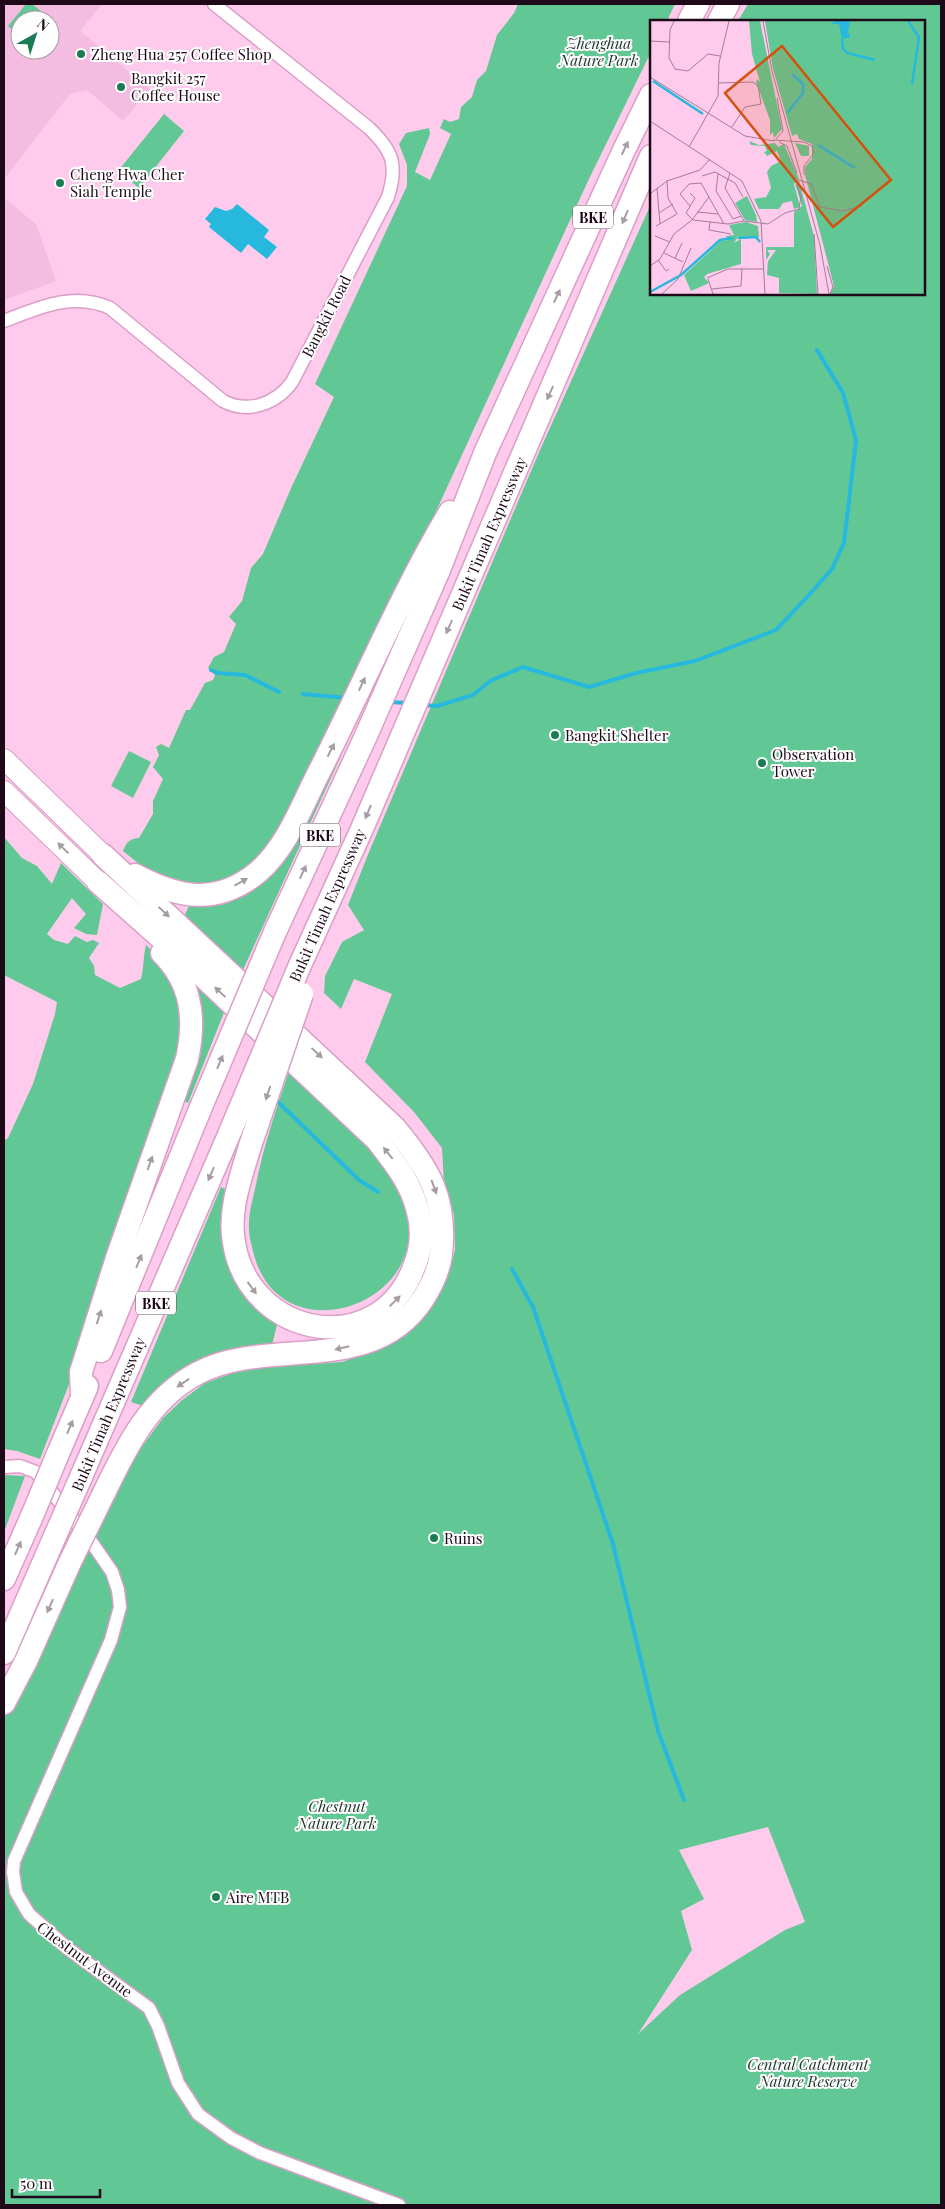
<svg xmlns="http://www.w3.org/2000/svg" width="945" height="2209" font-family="'Playfair Display',serif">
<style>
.built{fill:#f4bce0;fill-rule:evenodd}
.green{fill:#61c895;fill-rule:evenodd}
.water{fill:#26b9dd}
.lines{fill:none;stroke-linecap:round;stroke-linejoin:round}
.stream{stroke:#26b9dd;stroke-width:4}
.minor-casing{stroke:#db9ec6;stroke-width:15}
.primary-casing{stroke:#db9ec6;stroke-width:22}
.motorway-casing{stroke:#db9ec6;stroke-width:25}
.minor{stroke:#fff;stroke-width:12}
.primary{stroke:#fff;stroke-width:20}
.motorway{stroke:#fff;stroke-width:22}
.motorway-bridge-casing{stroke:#db9ec6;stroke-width:25;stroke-linecap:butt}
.motorway-bridge{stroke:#fff;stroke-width:22}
.oneway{fill:#a59da3}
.poi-dot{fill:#1b7b53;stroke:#fefefe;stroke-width:2}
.labels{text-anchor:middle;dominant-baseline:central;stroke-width:4;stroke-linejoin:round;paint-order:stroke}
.shield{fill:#fefefe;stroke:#61525d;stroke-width:1}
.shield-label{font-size:14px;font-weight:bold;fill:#1e0918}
.park-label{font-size:15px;font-style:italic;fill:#20382b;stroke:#fefefe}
.poi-label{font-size:15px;fill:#1e0918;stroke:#fefefe;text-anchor:start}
.street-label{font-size:15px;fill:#1e0918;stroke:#fefefe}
.inset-river{fill:none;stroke:#26b9dd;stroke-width:2.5}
.inset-road{fill:none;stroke:#a47d97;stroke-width:1}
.view{fill:#d4510d;fill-opacity:0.15;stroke:#d4510d;stroke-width:2.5}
.inset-edge{fill:none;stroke:#1e0918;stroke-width:2.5}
</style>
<rect width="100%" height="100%" fill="#fecbec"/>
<path class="built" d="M4 4H102L80 31 150 89 123 121 87 90 70 94 4 179ZM20 20H50V50H20Z
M4 198 36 224 56 281 4 300Z"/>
<path class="green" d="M26 4H32L52 20 50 22V20H20V36L8 26Z
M518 4H675L667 21H651V52L588 181 415 557 272 845 241 874 201 887 177 882 143 867 123 851C126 843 130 838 139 838L153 814V801L163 779 153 767 159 755 156 747 161 744 169 748 186 710H190L205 683 213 680 215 675 208 668 214 657 224 652 236 624 229 617 242 601 251 568 263 554 292 486 334 397 315 384 407 186V165L399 144 406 133 429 128 430 134 415 172 430 180 451 134 440 128 444 119 450 122 459 119 461 107 472 97 477 80 486 71 497 35 514 13Z
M748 4H941V2205H4V1702L42 1651 105 1511 135 1456 163 1418 181 1401 205 1383 247 1368 342 1362 384 1347 403 1336 426 1315 447 1279 455 1250 454 1215 444 1183 442 1148 414 1112 365 1062 392 994 354 979 341 1009 324 993 325 976 342 942 364 930 348 905 369 852 540 450 651 204V294H924V21H738ZM768 1827 805 1922 785 1930 680 1995 638 2034 692 1950 681 1911 704 1899 679 1850Z
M164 114 184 131 139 188 118 171Z
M129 751 151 762 133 798 111 786Z
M336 754 341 756 242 972 183 919 191 901 236 893Z
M4 837 22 858 37 866 52 884 61 863 103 904 97 935 86 934 74 928 86 914 72 898 47 934 54 940 68 944 75 936 87 942 93 940 99 943 89 958 94 966 95 975 120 988 141 979C144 967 143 957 146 945L167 965 186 1032 80 1356 40 1459 17 1451 4 1449V1141L8 1138 33 1084 55 1014 57 1002 4 975Z
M197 982 225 1010 188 1103 182 1100 192 988Z
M290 1068C314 1090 340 1111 362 1135 372 1144 379 1157 387 1168 392 1175 399 1182 403 1190 406 1197 406 1208 408 1216 425 1307 281 1354 254 1255 252 1247 249 1237 249 1229 248 1214 253 1199 256 1184 264 1144 277 1107 290 1068Z
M221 1187 229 1191 238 1282 254 1307 277 1325 272 1345H250L224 1352 146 1407 131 1402Z
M4 1475 25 1476 4 1532Z"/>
<path class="water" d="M237 204 269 230 264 237 277 247 267 259 248 244 241 253 209 227 211 224 205 219 215 207 226 211 232 209Z"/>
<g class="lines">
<path class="stream" d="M211 670 218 673 245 675 279 692
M303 694 347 698
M389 702 407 703
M424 705 437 706 473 695 490 681 523 667 589 687 636 673 695 661 776 630 809 595 832 569 844 543 856 440 843 393 817 350
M277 1101 359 1180 378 1192
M512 1269 533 1307 613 1544 658 1731 684 1800"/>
<defs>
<path id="minor" d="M4 321C38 308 74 291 110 308L223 401C248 414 276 404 292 382L388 197C398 165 393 151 369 128L214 4
M4 1467 20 1466 36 1472 92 1543 112 1572 118 1590 120 1607 111 1640 14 1861 13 1872 16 1892 29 1914 67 1948 149 2008 158 2026 178 2083 198 2114 231 2138 260 2153 399 2205"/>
<path id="primary" d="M4 759 103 855
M4 791 98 882"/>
<g id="motorway">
<path d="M689 21 698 4"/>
<path d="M719 21 728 4"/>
<path d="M103 855 395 1128C429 1169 447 1198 441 1254 439 1270 432 1285 423 1299 372 1377 269 1336 198 1373 150 1398 126 1447 104 1493"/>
<path d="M135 875C178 898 217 906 258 872 286 848 301 808 317 776 362 688 400 596 450 512"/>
<path d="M98 882 178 953 377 1140C393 1161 410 1181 417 1208 423 1228 422 1248 414 1267 379 1361 250 1339 234 1243 228 1210 241 1177 250 1146"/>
<path d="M275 932 365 738 439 570 485 453 624 150 651 95"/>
<path id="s1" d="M300 965 361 831 651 156"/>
<path d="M101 1351 201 1107"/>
<path d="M82 1398 81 1372 117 1258 187 1059C196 1019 192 983 162 953"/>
<path d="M57 1456 87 1386"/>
<path d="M81 1477 231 1130"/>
<path d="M4 1579 32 1516"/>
<path d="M4 1653 55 1536"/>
<path d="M4 1703 26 1661 70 1562"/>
</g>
</defs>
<use href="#minor" class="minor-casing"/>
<use href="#primary" class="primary-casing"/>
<use href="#motorway" class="motorway-casing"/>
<use href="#minor" class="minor"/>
<use href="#primary" class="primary"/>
<use href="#motorway" class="motorway"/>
<defs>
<path id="motorway-bridge" d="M201 1107 275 932
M231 1130 300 965
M250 1146 302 994
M32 1516 57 1456
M55 1536 81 1477
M70 1562 104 1493"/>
</defs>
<use href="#motorway-bridge" class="motorway-bridge-casing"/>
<use href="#motorway-bridge" class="motorway-bridge"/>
</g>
<defs><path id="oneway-solid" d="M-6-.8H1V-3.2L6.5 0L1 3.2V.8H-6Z" transform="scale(1.25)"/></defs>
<g class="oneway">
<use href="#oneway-solid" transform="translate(625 148) rotate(-64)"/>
<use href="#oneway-solid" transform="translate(625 217) rotate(113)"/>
<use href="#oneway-solid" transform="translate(557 296) rotate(-65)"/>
<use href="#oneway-solid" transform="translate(550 393) rotate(114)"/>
<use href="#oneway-solid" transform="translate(449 627) rotate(114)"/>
<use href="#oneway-solid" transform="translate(362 684) rotate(-65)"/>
<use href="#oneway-solid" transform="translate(331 750) rotate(-63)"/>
<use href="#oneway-solid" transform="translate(368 812) rotate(113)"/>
<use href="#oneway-solid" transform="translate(63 848) rotate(-136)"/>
<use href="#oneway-solid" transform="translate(303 872) rotate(-65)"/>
<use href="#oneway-solid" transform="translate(241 882) rotate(-29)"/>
<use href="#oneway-solid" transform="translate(164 912) rotate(43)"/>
<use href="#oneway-solid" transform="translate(220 992) rotate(-137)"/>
<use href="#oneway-solid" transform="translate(317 1053) rotate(43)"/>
<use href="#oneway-solid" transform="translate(220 1062) rotate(-67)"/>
<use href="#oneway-solid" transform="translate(268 1093) rotate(109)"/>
<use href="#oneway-solid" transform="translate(388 1153) rotate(-129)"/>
<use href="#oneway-solid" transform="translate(150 1163) rotate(-71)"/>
<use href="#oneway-solid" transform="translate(211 1174) rotate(113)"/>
<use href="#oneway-solid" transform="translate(434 1187) rotate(70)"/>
<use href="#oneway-solid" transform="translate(139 1261) rotate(-68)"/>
<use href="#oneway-solid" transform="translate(252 1288) rotate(54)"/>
<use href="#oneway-solid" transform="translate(395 1301) rotate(-45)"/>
<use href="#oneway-solid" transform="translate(99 1317) rotate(-72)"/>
<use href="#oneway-solid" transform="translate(342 1348) rotate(167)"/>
<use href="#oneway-solid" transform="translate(183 1383) rotate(146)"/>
<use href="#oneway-solid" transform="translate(70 1427) rotate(-67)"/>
<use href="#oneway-solid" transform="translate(18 1548) rotate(-66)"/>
<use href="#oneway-solid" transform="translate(50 1606) rotate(114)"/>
</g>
<g class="poi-dot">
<circle cx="81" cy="54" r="5"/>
<circle cx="121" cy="87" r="5"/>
<circle cx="60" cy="183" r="5"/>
<circle cx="555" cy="735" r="5"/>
<circle cx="762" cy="763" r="5"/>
<circle cx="434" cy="1538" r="5"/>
<circle cx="216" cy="1897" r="5"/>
</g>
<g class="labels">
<g class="shield">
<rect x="573" y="205.5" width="40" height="23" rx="4"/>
<rect x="300" y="823.5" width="40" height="23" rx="4"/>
<rect x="136" y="1291.5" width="40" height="23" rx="4"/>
</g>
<g class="shield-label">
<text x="593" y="217">BKE</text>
<text x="320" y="835">BKE</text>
<text x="156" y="1303">BKE</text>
</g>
<g class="park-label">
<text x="599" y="43">Zhenghua<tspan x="599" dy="17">Nature Park</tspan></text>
<text x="337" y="1806">Chestnut<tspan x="337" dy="17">Nature Park</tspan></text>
<text x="808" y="2064">Central Catchment<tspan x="808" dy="17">Nature Reserve</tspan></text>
</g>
<g class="poi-label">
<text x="91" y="54">Zheng Hua 257 Coffee Shop</text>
<text x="131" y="78">Bangkit 257<tspan x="131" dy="17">Coffee House</tspan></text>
<text x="70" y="174">Cheng Hwa Cher<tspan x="70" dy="17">Siah Temple</tspan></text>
<text x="565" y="735">Bangkit Shelter</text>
<text x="772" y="754">Observation<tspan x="772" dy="17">Tower</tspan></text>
<text x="444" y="1538">Ruins</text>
<text x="226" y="1897">Aire MTB</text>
</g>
<g class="street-label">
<text transform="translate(326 316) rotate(-63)">Bangkit Road</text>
<text stroke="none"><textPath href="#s1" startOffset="471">Bukit Timah Expressway</textPath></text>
<text transform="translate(327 905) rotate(-66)">Bukit Timah Expressway</text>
<text transform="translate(108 1414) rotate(-67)">Bukit Timah Expressway</text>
<text transform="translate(85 1959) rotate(37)">Chestnut Avenue</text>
</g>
</g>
<g transform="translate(650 20)">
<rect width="275" height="275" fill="#fecbec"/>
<path d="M99 1H110L132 109 124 118 123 112 120 115V100L106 62 107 59 110 62 102 34ZM115 1H275V274H180L184 266 155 155V147L162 139V124L149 119 147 114 142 116 123 49ZM99 121 109 125 125 123 128 127 134 124 149 159 144 164 150 187 144 189 142 181 133 183 129 189H109L104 179 116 177 121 168 117 152 121 146 131 141 127 131 117 136 114 132 117 131 115 126 101 125ZM145 123 159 126V136H151ZM149 161 164 216 167 274 129 273V258L117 255 118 241 126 230H117L120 234 116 240V227H144V192L152 186 146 166ZM97 176 106 195 107 202 95 200 85 183ZM96 202 108 206 109 217H88L84 223 91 219V244L57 254 54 257 59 263 41 271 34 255 71 221 78 220 76 216 84 215 79 205Z" fill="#61c895"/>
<path d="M185 1H200L198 12 201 17 192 19 189 4H181Z" fill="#26b9dd"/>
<path class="inset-river" d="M258 1 269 17 262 64M192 19 193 28 197 33 225 40M3 61 53 94M137 93 153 73V64L142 54M168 125 205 148M88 218 106 217 110 222M0 272 31 255 70 220 83 218"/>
<path class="inset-road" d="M24 1 20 10 19 38 25 49 38 51 58 34 70 36M113 1 122 51 170 225 179 274M0 21 19 22M0 57 95 116 124 121M69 63 103 62 108 66 111 84 95 87 82 107M0 101 92 161 111 201 115 274M126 119 133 111 127 78M123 120 154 122 162 126 164 133 154 146V155M129 122 137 126 147 153M39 127 68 76 69 43 79 1M80 153 75 168 94 201M68 154 66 171 83 199 91 196M52 156 65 152 85 163 93 177M17 160 18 178 27 194M7 168 10 204M40 173 45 178 36 193 43 200 78 204 94 201 118 204 135 193 149 189 151 176 146 165 149 160 161 164 170 187 193 191 212 186M0 174 17 161 50 150 60 139M40 186 30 174 39 164 51 163 74 204M47 192 68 194M9 193 23 184M60 202 59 210 81 214M6 206 27 194M164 214 168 274M5 216 20 222M14 233 33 242M25 238 32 223M8 240 16 251 19 249M0 246 10 239 24 214 42 200 59 177M177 246 183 267 180 274M57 258 78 249H114M58 259 63 274M62 269 91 266 92 248M12 274 28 259 41 228"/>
<path class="view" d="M132 26 241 160 183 207 75 73Z"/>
<rect width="275" height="275" class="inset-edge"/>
</g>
<rect width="945" height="2209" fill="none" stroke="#1e0918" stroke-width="10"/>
<g transform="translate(35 35) rotate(39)"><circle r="24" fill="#fefefe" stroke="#a49ca2"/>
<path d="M0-4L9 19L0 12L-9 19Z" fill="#1b7b53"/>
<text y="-8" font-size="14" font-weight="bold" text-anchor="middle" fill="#1e0918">N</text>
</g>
<path d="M12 2189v8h88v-8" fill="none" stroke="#1e0918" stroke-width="2.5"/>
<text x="20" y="2189" font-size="15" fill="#1e0918" stroke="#fefefe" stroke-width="4" paint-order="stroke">50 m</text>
</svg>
